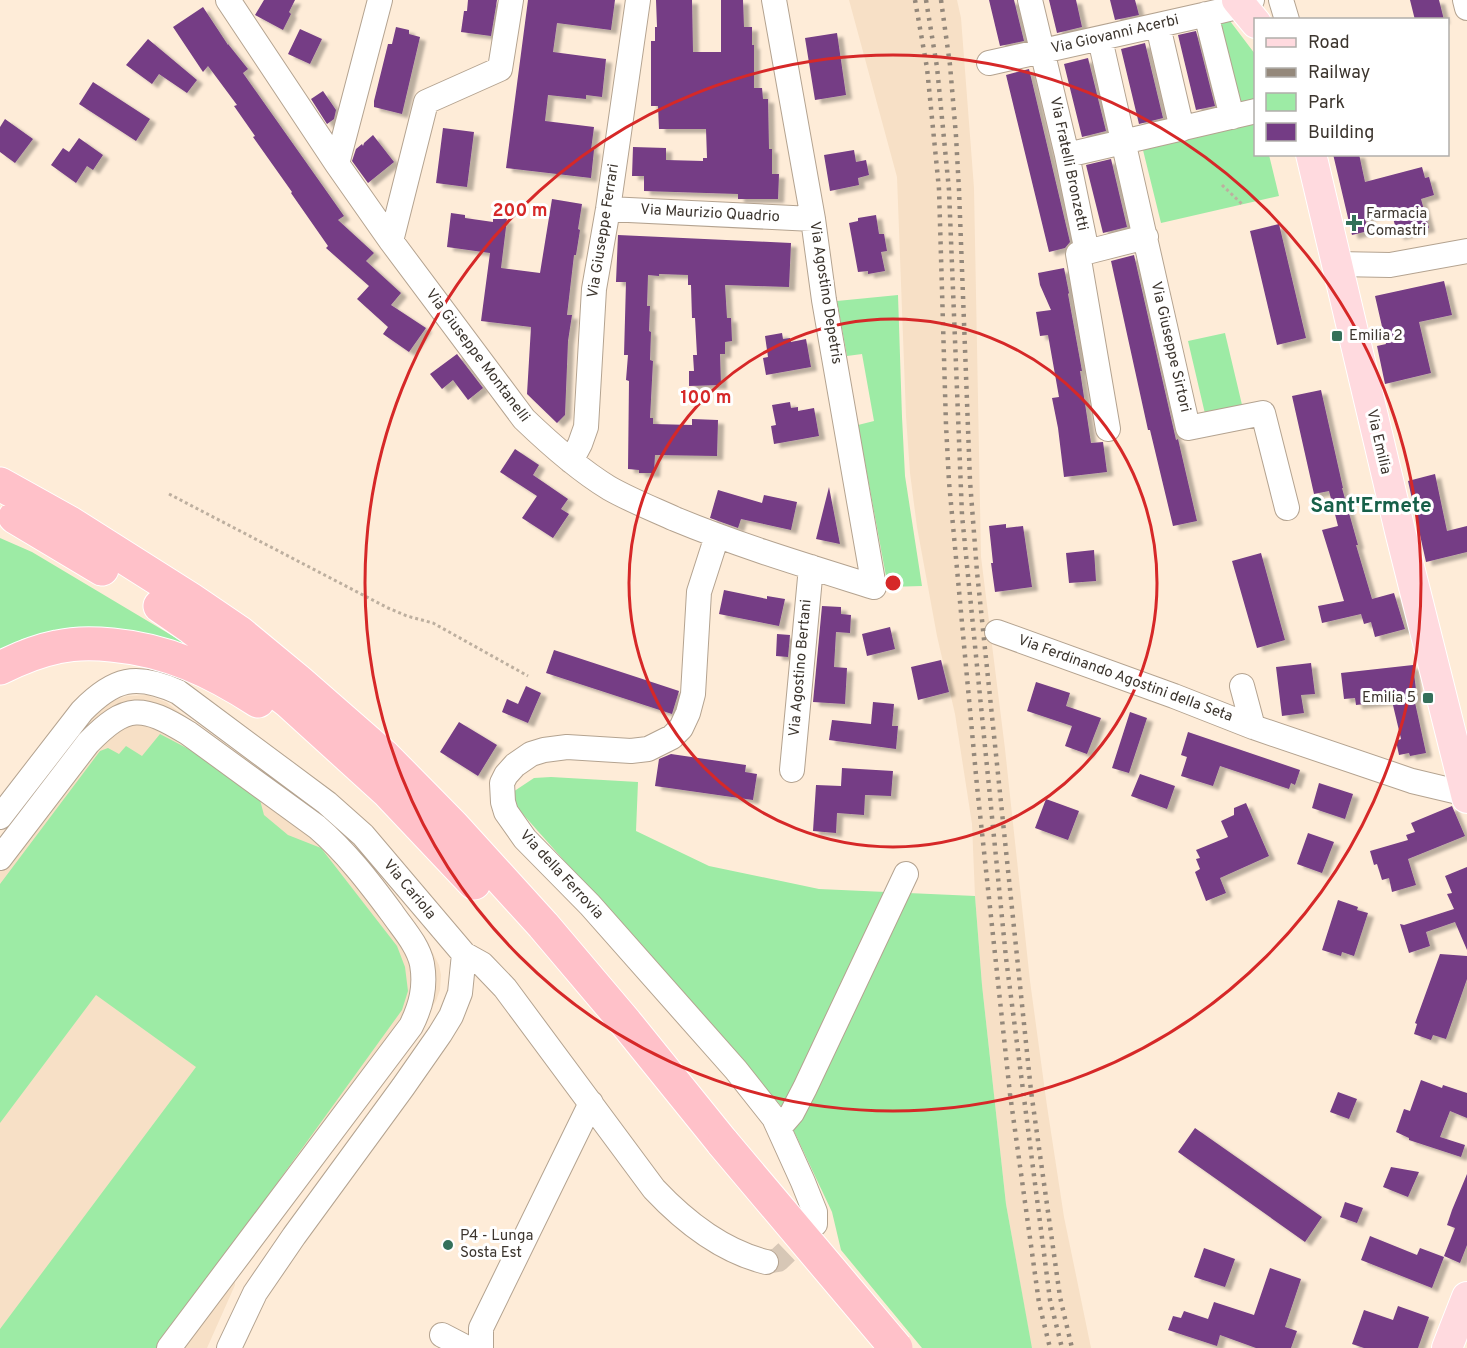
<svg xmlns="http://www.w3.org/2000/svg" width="1467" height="1348" font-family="Overpass,sans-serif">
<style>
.built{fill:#f7e0c6}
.green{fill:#9deba5}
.building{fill:#743c85;filter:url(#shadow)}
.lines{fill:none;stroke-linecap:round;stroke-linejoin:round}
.minor-tunnel{stroke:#d7c7b6;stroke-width:24;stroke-dasharray:24 12;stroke-linecap:butt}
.minor-casing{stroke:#b4a390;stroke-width:26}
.major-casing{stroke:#fff;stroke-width:32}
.highway-casing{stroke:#fff;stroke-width:35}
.path{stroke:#bdaf9f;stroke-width:3;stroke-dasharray:3 3;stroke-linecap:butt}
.minor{stroke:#fff;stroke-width:24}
.major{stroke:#ffdadf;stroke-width:30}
.highway{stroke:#ffc1c9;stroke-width:33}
.rail{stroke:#94887b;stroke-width:4.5;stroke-dasharray:3 6;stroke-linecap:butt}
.highway-bridge-casing{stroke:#fff;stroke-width:35;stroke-linecap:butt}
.highway-bridge{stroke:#ffc1c9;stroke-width:33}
.ring{fill:none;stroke:#d62828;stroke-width:3}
.poi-dot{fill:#34705a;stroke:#fff;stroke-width:2}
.labels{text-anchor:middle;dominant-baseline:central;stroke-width:6;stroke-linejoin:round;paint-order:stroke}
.street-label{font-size:15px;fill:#3c352e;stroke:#fff}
.poi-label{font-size:15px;fill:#3c352e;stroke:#fff;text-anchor:start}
.district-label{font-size:21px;font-weight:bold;fill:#176049;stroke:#fff}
.centre{fill:#d62828;stroke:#fff;stroke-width:3}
.ring-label{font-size:18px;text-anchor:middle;font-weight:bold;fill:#d62828;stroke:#fff;stroke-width:6;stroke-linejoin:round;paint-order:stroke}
</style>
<defs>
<filter id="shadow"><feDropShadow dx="6" dy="4" stdDeviation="1.5" flood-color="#0004"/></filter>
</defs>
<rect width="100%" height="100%" fill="#feecd8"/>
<path class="built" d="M849 0H957L961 18 974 188 981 557 1005 749 1030 981 1047 1106 1064 1217 1091 1348H1032L1031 1345 1006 1204 982 985 975 896 972 824 955 714 937 636 917 527 910 473 906 416 897 177Z
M147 695 166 702 319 816 375 876 433 953 439 965 441 975 440 990 436 1001 429 1012 235 1280V1285L207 1348H0V843L96 714 110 702 127 696Z"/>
<path class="green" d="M1225 21H1230L1255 54V104L1238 109 1215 26Z
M1255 119 1256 154 1269 155 1279 196 1161 223 1142 146Z
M898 295 902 417 905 476 922 586 888 587 858 425 874 421 862 354 847 356 837 301Z
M1225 333 1243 409 1206 418 1188 341Z
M0 538 32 552 203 654 60 631 22 639 0 654Z
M160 734 198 754 260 800 264 815 288 835 321 848 397 946 405 967 408 991 402 1010 158 1348H0V1329L196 1067 96 995 0 1123V884L100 751 108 748 119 754 126 746 142 756Z
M551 777 638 782 636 831 709 866 819 889 975 896 982 985 1006 1204 1032 1348H922L841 1250 832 1212 783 1108 507 796 534 778Z"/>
<path class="building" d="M264 0H295L289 12 291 14 283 30 255 15Z
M468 0H497L491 36 461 32 464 11H467Z
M528 0H615L611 30 557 23 553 52 606 59 602 97 586 95V99L548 95 545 121 594 127 591 150H594L591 178 506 168Z
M656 0H692L693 52H721V0H743L744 27H752V45H754V88H762L763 99H768L769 149H772V174H779L778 199H738V194L644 191V176H632L633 147 666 148V160L703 161V158H707L706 129H659L658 106H651V41H655V27H657Z
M989 0H1014L1024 41 1000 46Z
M1049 0H1076L1082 27 1057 33Z
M1110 0H1135L1139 15 1115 20Z
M1410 0H1439L1444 20H1415Z
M203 7 228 45V44L248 69 243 73 344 216 338 220 374 253 366 261 401 293 391 305 426 328 409 352 383 334 388 327 357 299 369 286 326 248 328 246 291 193 292 192 253 137 255 136 234 106 237 105 208 66 203 72 173 27Z
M396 27 409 30V34L420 37 402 114 374 107V101L388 44H392Z
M300 29 322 39 310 64 288 54Z
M1196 31 1215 106 1196 110 1178 35Z
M837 33 846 95 815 100 805 38Z
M148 39 197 80 187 93 159 74 152 84 126 65Z
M1145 43 1163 118 1139 124 1121 49Z
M1088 58 1106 131 1082 137 1064 64Z
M1029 69 1070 242 1065 248 1049 252 1006 75Z
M93 82 150 119 136 141 79 104Z
M323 91 336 110 334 119 327 124 311 99Z
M5 119 33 139 15 163 0 152V127Z
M443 128 474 132 467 187 436 183Z
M373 135 394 162 368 183 352 161 356 149 362 144 363 146 364 143Z
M79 138 103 155 93 170 87 166 76 183 51 165 63 148 69 152Z
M854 150 856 162 866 160 869 175 858 178 859 185 830 191 824 155Z
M1333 154H1359L1365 182 1422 167 1425 178 1429 177 1434 195 1421 199 1429 228 1398 236 1391 211 1365 218 1368 231 1352 235Z
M1111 159 1127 227 1103 233 1086 165Z
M552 199 582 204 578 229 580 230 576 255H574L567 315H572L568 341 565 415 557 423 527 394 531 327 481 321 490 253 447 247 451 213 465 215V218L493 222V217L507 219 501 268 540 273Z
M876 215 879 234H884L887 251 881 252 885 271 868 274V271L858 272 849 223 858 221V218Z
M1279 224 1306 338 1277 345 1250 231Z
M618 235 791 243 789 287 725 285 727 318H731L732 341 725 342V354H720L721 385 689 386V371H694L693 355H697L695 318H692L691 285H688V275L659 274V276L648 275 647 306H650L649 331 651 332 650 360 653 361 650 418H653V424L692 425V419L718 420 717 456 655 455 654 473H639V470L628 469 629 381 626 380 628 355H624L626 282H616Z
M1134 255 1174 431 1176 440 1178 439 1197 521 1173 526 1150 430H1148L1111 261Z
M1064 268 1069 293 1068 294 1082 371H1080L1091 443 1103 442 1107 472 1064 477 1058 428 1052 398 1059 397 1048 335 1040 336 1036 312 1051 310 1040 285 1038 273Z
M1444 281 1452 315 1419 322 1431 373 1385 384 1377 346 1386 344 1375 296Z
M782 333 783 339 790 338 791 342 806 339 811 367 766 375 763 358 768 357 765 336Z
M457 354 483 388 468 400 453 380 442 389 430 374Z
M1321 390 1343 488H1342L1358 545H1356L1372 599 1394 593 1405 629 1375 637 1371 622 1364 624 1361 614 1322 623 1318 606 1344 601 1322 530 1338 526 1329 491 1314 494 1292 396Z
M790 402 791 408 798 407V411L814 408 819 436 774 444 771 426 776 425 772 405Z
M515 449 539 465 533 475 568 499 561 509 569 514 553 538 522 518 537 496 500 472Z
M1435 474 1447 531 1467 526V552L1426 562 1408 481Z
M829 487 840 544 816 539Z
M718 490 762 503 764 495 797 502 791 530 741 519 738 528 710 518Z
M1006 524V528L1023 526 1032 587 995 592 991 563H993L989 526Z
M1094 550 1096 581 1069 583 1066 553Z
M1261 553 1285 640 1257 648 1232 561Z
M724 590 767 599V596L785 599 779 626 719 614Z
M822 606 841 607V614L851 615 850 633 836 632 834 667 847 668 845 704 813 702Z
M890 627 895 649 867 656 862 634Z
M777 634 790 635 788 657 776 656Z
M554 650 679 691 672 714 546 673Z
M941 660 949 692 918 700 911 667Z
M1311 663 1315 694 1301 695 1304 713 1282 716 1276 667Z
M1413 665 1417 698H1414L1426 753 1410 756 1409 753 1399 755 1396 741 1401 739 1392 701 1356 705 1355 698 1344 699 1341 673Z
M1036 682 1070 693 1066 706 1101 718 1087 754 1065 746 1072 726 1027 711Z
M526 686 541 693 528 723 502 712 507 699 518 704Z
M873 702 894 704 892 726H898L896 749 829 740 832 720 871 724Z
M1130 712 1147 718 1129 773 1112 768Z
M459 722 497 745 478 776 440 752Z
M1188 732 1300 770 1295 785 1291 783 1289 789 1220 766 1213 786 1181 776 1187 757 1181 755Z
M671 754 746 765 745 772 757 774 753 800 655 786 659 759Z
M842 768 893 771 891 796 865 795 864 815 837 813 836 833 813 831 816 785 841 786Z
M1140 774 1175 786 1167 809 1131 796Z
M1319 783 1353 794 1345 819 1312 808Z
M1046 799 1079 811 1068 840 1035 828Z
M1246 803 1269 856 1220 878 1226 893 1206 901 1195 872 1200 869 1196 859 1200 858 1196 850 1228 837 1221 821 1234 815V808Z
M1452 806 1465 836 1408 859 1416 885 1392 892 1389 878 1382 880 1377 864 1374 865 1370 851 1408 840 1406 835 1415 832 1411 823Z
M1308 833 1334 842 1322 873 1297 864Z
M1467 867V950L1455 922 1426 932 1430 946 1409 953 1400 924 1404 925 1454 909 1447 894 1452 893 1445 876Z
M1338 900 1358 907 1357 910 1368 913 1354 956 1342 952 1341 956 1322 950Z
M1440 954 1467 956V979L1446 1039 1433 1035 1431 1040 1414 1034 1417 1024 1415 1023Z
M1421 1080 1442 1088 1443 1085 1467 1093V1118L1450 1111 1440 1137 1465 1145 1461 1157 1409 1140V1138L1396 1132 1404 1109 1410 1111Z
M1338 1092 1357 1099 1349 1119 1330 1112Z
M1195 1128 1322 1217 1305 1242 1178 1152Z
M1391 1167 1419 1172 1408 1197 1383 1187Z
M1467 1174V1245L1460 1263 1444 1256 1455 1228 1447 1225 1452 1210Z
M1345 1202 1363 1208 1357 1223 1340 1217Z
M1370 1236 1417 1255 1420 1248 1444 1257 1432 1288 1361 1260Z
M1204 1248 1235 1259 1225 1287 1194 1277Z
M1270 1268 1301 1279 1285 1327 1297 1331 1291 1348H1256L1220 1335 1217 1346 1168 1330 1173 1316 1181 1318 1184 1311 1208 1319 1214 1302 1254 1315Z
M1398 1306 1429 1317 1418 1348H1364L1352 1344 1364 1310 1393 1320Z"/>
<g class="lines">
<path class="minor-tunnel" d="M766 1262 778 1260 813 1227"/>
<defs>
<path id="minor" d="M228 0 337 164 391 241 524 419C550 444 578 469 609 488 630 500 653 509 675 519 740 546 807 566 874 587L824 300 813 219 774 0
M1030 0 1067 155 1087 252 1078 254 1108 429
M1281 0 1287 20
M1465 0 1467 8
M1206 14 1232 117
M1158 26 1182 129
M1100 39 1188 428 1263 413 1287 508
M989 63 1212 13 1241 6 1252 0
M1067 155 1256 111
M337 164 380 0
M608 209 813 219
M391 241 426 102 500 69 511 0
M1087 252 1146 237
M1337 264 1390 265 1467 251
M571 461 580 444 586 427 594 289 608 209 638 0
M717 536 699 592 693 694 688 713 681 728 672 737 648 749 631 751 567 747 544 750 531 754 515 765 506 775 502 783 503 802 506 812 525 839 590 905 736 1070 774 1118 803 1182 815 1212V1224
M997 632 1174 696 1253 727 1412 781 1467 794
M1242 686 1253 727
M792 770 811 567
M0 817 82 711C114 678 136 673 178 692L327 803 363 835 464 954 482 964 505 988 654 1189C685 1222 722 1251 766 1262
M0 858 88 743C127 703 142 705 188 733L317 827C346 852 369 882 392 913 403 929 418 945 422 964 426 987 421 1006 411 1026L169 1348
M779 1128 792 1113 805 1088 906 874
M442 1335 467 1348
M229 1348 255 1293 294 1236 403 1087 440 1034 451 1016 460 993 464 954
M481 1348V1328L591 1103"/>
<path id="major" d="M1237 0 1256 23
M1311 154 1400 531 1467 798
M1447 1348 1467 1297"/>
<path id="highway" d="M0 484 70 523 190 599 240 633 298 681 385 757 453 826 543 925 626 1023 723 1143
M15 517 102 569
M160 606 192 628 288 701 387 791 474 883
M0 668C18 659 37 651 57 647 74 643 94 643 112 645 167 650 212 671 258 701"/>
</defs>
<use href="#minor" class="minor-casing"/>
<use href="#major" class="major-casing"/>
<use href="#highway" class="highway-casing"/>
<path class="path" d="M1222 185 1242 204
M169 494 388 608 407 616 433 623 528 676"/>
<use href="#minor" class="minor"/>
<use href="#major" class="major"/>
<use href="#highway" class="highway"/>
<path class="rail" d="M915 0 927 68 939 189 946 425 949 482 977 786 1010 1094 1039 1303 1050 1348
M926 0 937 67 949 190 962 515 1006 958 1050 1300 1062 1348
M941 0 950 65 956 136 959 190 970 481 977 572 1031 1091 1060 1297 1072 1348"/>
<defs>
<path id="highway-bridge" d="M723 1143 896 1348"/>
</defs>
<use href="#highway-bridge" class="highway-bridge-casing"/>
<use href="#highway-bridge" class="highway-bridge"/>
</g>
<g class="ring">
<circle cx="893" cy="583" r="264"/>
<circle cx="893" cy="583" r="528"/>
</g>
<g class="poi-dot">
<path d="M1351 214h6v6h6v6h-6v6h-6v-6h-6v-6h6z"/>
<rect x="1331" y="330" width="12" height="12" rx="3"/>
<rect x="1422" y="692" width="12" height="12" rx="3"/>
<circle cx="448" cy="1245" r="6"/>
</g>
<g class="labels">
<g class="street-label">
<text transform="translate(1115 35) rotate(-13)">Via Giovanni Acerbi</text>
<text transform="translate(1068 164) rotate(78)">Via Fratelli Bronzetti</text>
<text transform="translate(710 214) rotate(3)">Via Maurizio Quadrio</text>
<text transform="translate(604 231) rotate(-81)">Via Giuseppe Ferrari</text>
<text transform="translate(825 293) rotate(81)">Via Agostino Depetris</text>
<text transform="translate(1170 347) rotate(77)">Via Giuseppe Sirtori</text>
<text transform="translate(477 356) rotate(53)">Via Giuseppe Montanelli</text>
<text transform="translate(1378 442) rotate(77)">Via Emilia</text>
<text transform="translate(801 668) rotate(-85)">Via Agostino Bertani</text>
<text transform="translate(1125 679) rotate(20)">Via Ferdinando Agostini della Seta</text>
<text transform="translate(561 875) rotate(47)">Via della Ferrovia</text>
<text transform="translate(409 890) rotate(50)">Via Cariola</text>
</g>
<g class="poi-label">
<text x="1366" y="214">Farmacia<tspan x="1366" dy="17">Comastri</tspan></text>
<text x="1349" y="336">Emilia 2</text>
<text x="1416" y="698" text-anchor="end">Emilia 5</text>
<text x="460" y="1236">P4 - Lunga<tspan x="460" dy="17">Sosta Est</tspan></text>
</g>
<g class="district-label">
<text x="1371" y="506">Sant'Ermete</text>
</g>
</g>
<circle cx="893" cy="583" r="9" class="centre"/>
<g class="ring-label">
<text x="520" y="216">200 m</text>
<text x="706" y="403">100 m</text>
</g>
<rect x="1254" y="18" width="195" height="138" fill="#ffffff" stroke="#b1aeab" stroke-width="1.5"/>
<rect x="1266" y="38" width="30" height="9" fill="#ffdadf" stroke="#b1aeab" stroke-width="1.5"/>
<text x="1308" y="48" font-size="18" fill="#3c352e">Road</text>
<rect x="1266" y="68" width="30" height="9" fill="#94887b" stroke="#b1aeab" stroke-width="1.5"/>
<text x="1308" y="78" font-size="18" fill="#3c352e">Railway</text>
<rect x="1266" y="93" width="30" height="18" fill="#9deba5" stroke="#b1aeab" stroke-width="1.5"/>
<text x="1308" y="108" font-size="18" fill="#3c352e">Park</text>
<rect x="1266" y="123" width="30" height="18" fill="#743c85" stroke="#b1aeab" stroke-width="1.5"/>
<text x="1308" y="138" font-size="18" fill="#3c352e">Building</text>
</svg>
